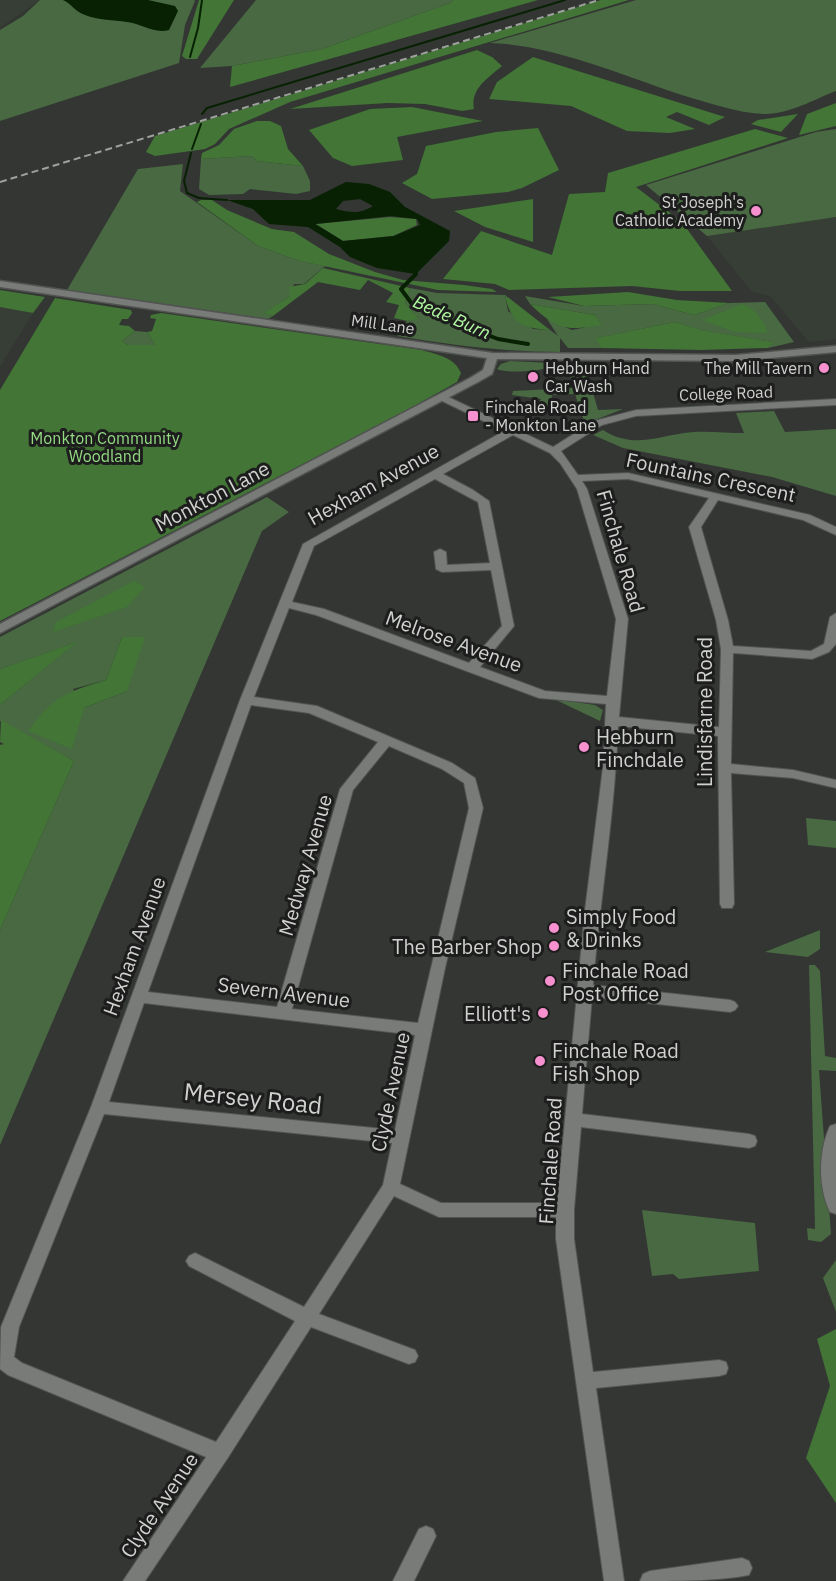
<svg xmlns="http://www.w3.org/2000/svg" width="836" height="1581" font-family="'IBM Plex Sans',sans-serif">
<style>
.built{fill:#373e35}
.green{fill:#486941;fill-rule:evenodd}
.forest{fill:#427536}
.water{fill:#072102;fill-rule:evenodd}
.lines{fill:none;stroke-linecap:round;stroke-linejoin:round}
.stream-far1{stroke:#072102;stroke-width:2}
.stream{stroke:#072102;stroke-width:4}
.street-casing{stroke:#515451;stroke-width:2}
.secondary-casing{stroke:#515451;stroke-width:3}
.street{fill:#787b77;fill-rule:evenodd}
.secondary{fill:#787b77;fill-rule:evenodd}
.rail{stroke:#9ea19e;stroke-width:2;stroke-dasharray:7 4;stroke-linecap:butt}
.poi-dot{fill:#f690cf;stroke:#1c1d1c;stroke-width:2}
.labels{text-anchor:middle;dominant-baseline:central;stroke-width:6;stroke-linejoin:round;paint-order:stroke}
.far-poi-label{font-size:16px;fill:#d0d2cf;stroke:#1c1d1c;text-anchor:end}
.far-street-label{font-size:16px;fill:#d0d2cf;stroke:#1c1d1c}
.far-park-label{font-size:16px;fill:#93da83;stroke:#1c1d1c}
.far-water-label{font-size:18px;font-style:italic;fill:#b2fba2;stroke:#1c1d1c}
.street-label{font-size:20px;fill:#d0d2cf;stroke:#1c1d1c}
.poi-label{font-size:20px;fill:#d0d2cf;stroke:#1c1d1c;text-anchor:start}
.near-street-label{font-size:24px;fill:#d0d2cf;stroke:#1c1d1c}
</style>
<rect width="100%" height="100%" fill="#333633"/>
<path class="built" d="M0 0H40L0 28Z
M836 129V339L809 342 770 296 752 292 707 236 646 185 816 132Z
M0 305 33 313 0 367Z"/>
<path class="green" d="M40 0H194L195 1 185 25 179 63 0 121V30L23 16Z
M256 0H453L450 3 322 49 232 66 200 68Z
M636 0H836V91C815 99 789 114 766 114 741 114 709 103 685 96 627 77 551 44 490 43Z
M836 129V217L707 236 646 185 816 132Z
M252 156 257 161 303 166 310 181V191L296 194 250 189 243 194 209 195 199 189 201 159Z
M183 164 180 191 258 246 300 261 325 266 304 284H294L290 296 265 313 273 316 268 319 67 290 138 169Z
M410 288 437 293 505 295 508 311 533 329 550 330 558 336 547 319 572 330 601 324 595 315 530 304 525 296 584 306 653 304 694 315 729 303 765 302 794 342 768 348 772 342 700 330 675 322 597 338 601 348H568L560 338V352C505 352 452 345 397 336L407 321 418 318 405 303Z
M135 331 147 332 155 345H128L122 341Z
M510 361 552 363 556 365C547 371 506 374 497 369L501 364Z
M585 365 598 410 623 409 585 424 575 394 552 395 550 408 538 404 541 399 512 395 513 391 573 388 568 368Z
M774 411 785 432 836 429V496L772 477 623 448 593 435 603 430C632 448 652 438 684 433 703 430 725 433 744 433L736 413Z
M267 497 289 512 262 531 0 1145V930L74 761 0 721V705L75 643 0 669V637ZM122 637 127 691 84 708 73 689 106 680Z
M554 699 595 705 603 710 600 721Z
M806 818 836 821V848L808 845Z
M820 930V949L808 957 765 952Z
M809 965H815L820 971 825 1056 836 1058V1071L819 1070 831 1234 821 1242 808 1240 807 1228 815 1229Z
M642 1210 755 1223 759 1271 679 1279 673 1274 652 1276Z
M836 1260V1312L823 1278Z"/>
<path class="forest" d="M199 0H234L197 59H186L182 56Z
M453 0H538L230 87 232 66 322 49 450 3Z
M601 0H629L290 102 229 129 215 144 205 149 155 156 146 152 155 136Z
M477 50 492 57 502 66C488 78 470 89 474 109L462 111 425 104 388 103 290 109Z
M533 57 725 117 709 125 677 112 666 117 695 129 670 133 627 131 571 106 489 99 497 82Z
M836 103V126L799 135 807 114Z
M412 107 483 121 397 137 403 160 352 166 333 158 309 130 370 109Z
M798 114 781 132 751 124 758 120Z
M257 121H270L281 126 288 149 303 166 257 161 252 156 201 159 202 153 219 145 234 129Z
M538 128 559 170 522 188 508 192 432 199 402 183 417 174 426 146 496 132Z
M755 129 788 138 636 187 682 222 732 291H680L632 286 509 290 495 284 443 279 481 231 552 255 569 194 605 192 608 173Z
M533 199V242L485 227 454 211Z
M201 200H212L227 210 272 229 294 232 329 254 375 272 403 280 464 285 492 289 497 292 438 290 300 261 258 246 197 202Z
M390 217 416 219 417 225 393 236 343 241 316 224Z
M323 268 410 288 405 303 419 319 407 321 394 318 399 305 386 302 393 293 368 280 360 290 318 282 273 316 264 313 290 296 289 287 305 284Z
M0 290 45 297 33 313 0 307Z
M628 292 677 300 729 303 694 315 653 304 584 306 548 297Z
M505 295 550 330C522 328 511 324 505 295Z
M55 298 131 310 132 313 128 319H122L119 325 129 326 135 331 122 341 128 345H155L147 332 152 331 156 319 150 318 151 315 161 313 422 350C438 355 454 357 461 373L457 382 407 410 0 621V390Z
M530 304 595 315 602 325C566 331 557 330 530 304Z
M742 304C756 309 762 319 768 333L735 332 702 320Z
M675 322 701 330 773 342 768 348 702 350 601 348 596 338Z
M134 581 145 587 127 607 53 632 56 622Z
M122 637H145L127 691 84 708 72 749 28 731C53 697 66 692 106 680Z
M77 642 0 705V669Z
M1 720 74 761 0 930V745L4 744 0 742Z
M836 1329V1503L806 1458 830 1386 817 1339Z"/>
<path class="water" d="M63 0H148L175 6 178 11 169 30C154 34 142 24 127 22 114 20 98 20 85 15 75 12 71 3 63 0Z
M346 182 369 184 390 192 405 207 450 231 449 241 416 274 377 268 350 257 340 247 308 227 269 224 253 209 227 200H310ZM360 199 373 206C360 214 351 213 336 209L343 201ZM391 216 417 219 420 225 394 236 343 241 315 224Z"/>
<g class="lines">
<path class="stream-far1" d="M190 57 198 28 202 0
M202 114 207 108 565 0
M192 149 201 124
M191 153 184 181 187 193 199 198 227 200"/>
<path class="stream" d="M416 274 401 289 412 304 430 313 498 339 528 344"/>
<defs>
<path id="street" d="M442 394 553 447 594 421 636 410 836 399V405L636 416 602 425 561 451 578 475 628 473 810 515 836 527V535L803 520 718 500 701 527 728 620 733 646 811 651 824 644 830 617 836 613V644L829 652 812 659 733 653 731 764 793 770 836 780V788L793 778 731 773 734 904 732 908H722L720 904 718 736 618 726C615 812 600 899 593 985L730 1000 735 1002 738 1006 735 1010 730 1012 592 997 582 1114 749 1134 755 1136 757 1141 755 1146 749 1148 581 1127 574 1210V1239L593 1372 719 1360 726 1362 728 1368 726 1374 719 1376 596 1388 624 1581H604L556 1239V1217H439L394 1196 319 1314 415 1350 418 1356 415 1362 409 1364 311 1327 227 1459 145 1581H123L206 1457 8 1375 0 1369 1 1327 91 1107 240 700 303 544 504 431 438 399V395ZM513 435 550 453 560 463 577 489 616 619 607 696 545 691 480 667 514 626 489 501 473 490 443 474ZM435 479 478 502 490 563 447 565 446 552 440 549 434 552 436 569 442 572 491 570 502 626 469 663 324 609 292 602 314 546ZM628 479 709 498 689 527 716 620 721 649 719 727 619 717 628 619 587 489 582 481ZM289 608 316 615 539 698 606 704 603 767 585 910 557 1203H441L400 1184 445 968 483 808 475 778 452 763 317 706 254 697ZM251 705 309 713 378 742 340 789 277 1007 148 992ZM389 746 442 769 464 783 469 808 418 1023 292 1009 353 790ZM144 1003 415 1035 395 1130 109 1102ZM104 1114 392 1143 383 1185 304 1307 201 1256 195 1253 189 1256 186 1261 189 1266 295 1321 216 1442 22 1363 14 1357 19 1327Z
M836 1124V1214L830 1212C818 1188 818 1151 830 1126Z
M426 1526 433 1529 436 1536 414 1581H393L419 1529Z
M742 1558 749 1561 752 1568 749 1575C720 1581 672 1581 640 1581L643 1574 650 1571Z"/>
<path id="secondary" d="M0 281 493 353 736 355 836 346V352L736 361 497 359 492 374 478 382 0 633V624L470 378 483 370 487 358 0 287Z"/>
</defs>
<use href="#street" class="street-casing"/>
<use href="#secondary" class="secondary-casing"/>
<use href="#street" class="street"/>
<use href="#secondary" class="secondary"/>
<path class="rail" d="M0 182 599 0"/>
</g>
<g class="poi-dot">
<circle cx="756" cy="211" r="6"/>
<circle cx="824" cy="368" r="6"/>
<circle cx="533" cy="377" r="6"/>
<rect x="467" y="410" width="12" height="12" rx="3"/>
<circle cx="584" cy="747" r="6"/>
<circle cx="554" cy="928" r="6"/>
<circle cx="554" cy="946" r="6"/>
<circle cx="550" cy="981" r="6"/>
<circle cx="543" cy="1013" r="6"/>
<circle cx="540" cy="1061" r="6"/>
</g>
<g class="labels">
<g class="far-poi-label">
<text x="744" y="202">St Joseph's<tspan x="744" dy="18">Catholic Academy</tspan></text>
<text x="545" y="368" text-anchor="start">Hebburn Hand<tspan x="545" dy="18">Car Wash</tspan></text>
<text x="812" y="368">The Mill Tavern</text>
<text x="485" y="407" text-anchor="start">Finchale Road<tspan x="485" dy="18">- Monkton Lane</tspan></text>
</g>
<g class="far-street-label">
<text transform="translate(383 324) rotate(8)">Mill Lane</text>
<text transform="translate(726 393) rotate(-2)">College Road</text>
</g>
<g class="far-park-label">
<text x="105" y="438">Monkton Community<tspan x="105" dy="18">Woodland</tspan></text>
</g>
<g class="far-water-label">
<text transform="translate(452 317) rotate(24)">Bede Burn</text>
</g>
<g class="street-label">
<text transform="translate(711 477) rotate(12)">Fountains Crescent</text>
<text transform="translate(373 484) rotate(-29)">Hexham Avenue</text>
<text transform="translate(212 496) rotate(-28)">Monkton Lane</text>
<text transform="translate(621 551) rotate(74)">Finchale Road</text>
<text transform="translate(454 641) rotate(20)">Melrose Avenue</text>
<text transform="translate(704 712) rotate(-90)">Lindisfarne Road</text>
<text transform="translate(305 865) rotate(-74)">Medway Avenue</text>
<text transform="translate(134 946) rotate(-70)">Hexham Avenue</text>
<text transform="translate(284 992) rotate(7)">Severn Avenue</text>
<text transform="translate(390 1092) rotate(-78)">Clyde Avenue</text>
<text transform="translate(550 1161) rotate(-86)">Finchale Road</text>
<text transform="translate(159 1505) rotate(-56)">Clyde Avenue</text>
</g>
<g class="poi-label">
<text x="596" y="736">Hebburn<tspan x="596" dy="23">Finchdale</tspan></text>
<text x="566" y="916">Simply Food<tspan x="566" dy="23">&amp; Drinks</tspan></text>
<text x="542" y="946" text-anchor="end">The Barber Shop</text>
<text x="562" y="970">Finchale Road<tspan x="562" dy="23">Post Office</tspan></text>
<text x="531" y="1013" text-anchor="end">Elliott's</text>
<text x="552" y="1050">Finchale Road<tspan x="552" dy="23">Fish Shop</tspan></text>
</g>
<g class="near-street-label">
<text transform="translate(253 1098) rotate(6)">Mersey Road</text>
</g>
</g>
</svg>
